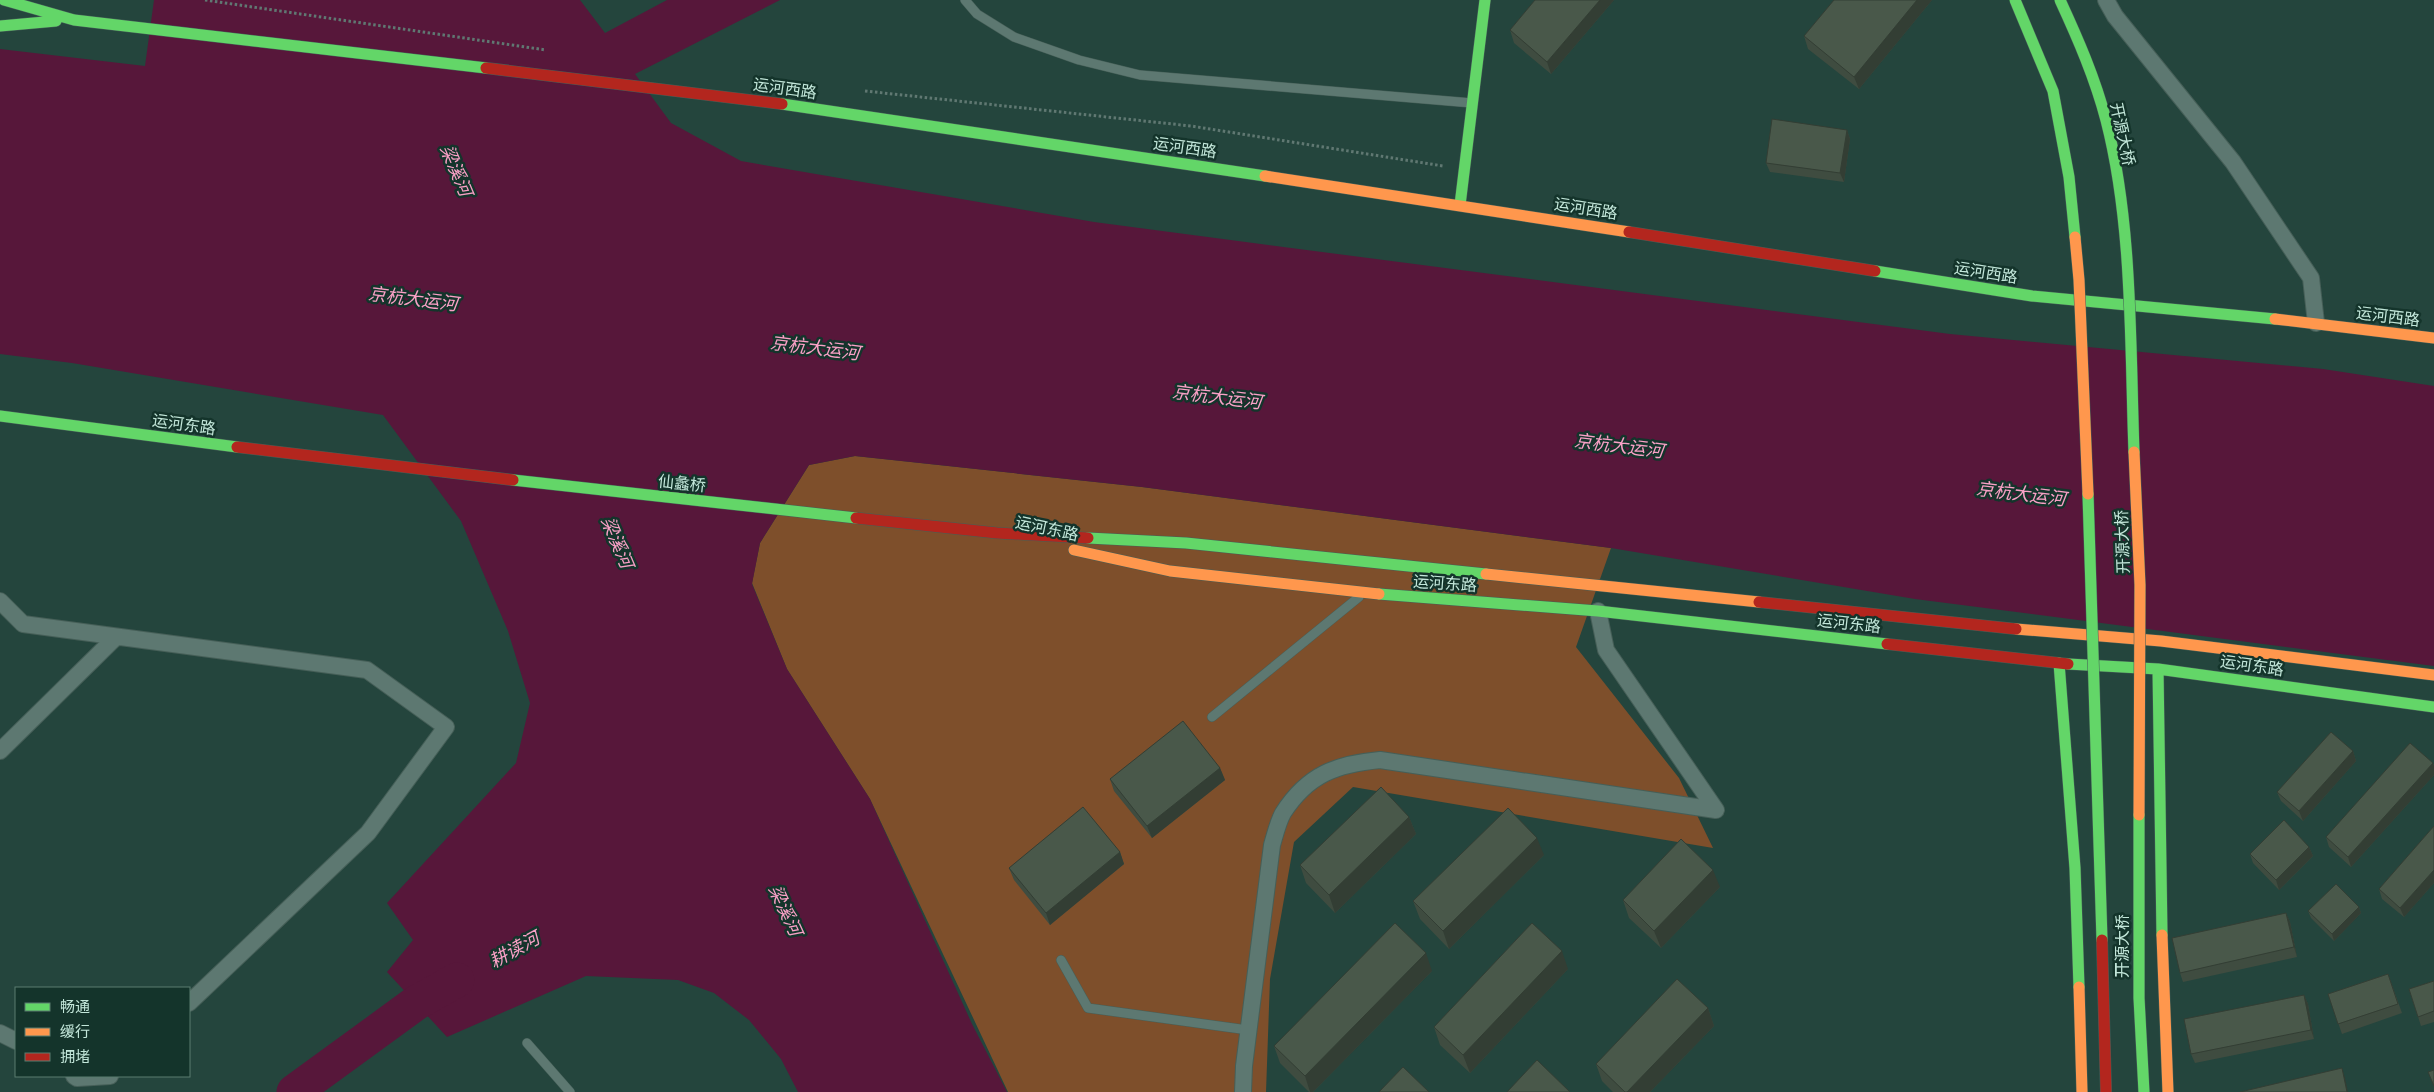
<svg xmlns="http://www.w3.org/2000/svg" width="2434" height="1092" font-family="'Open Sans','Noto Sans SC',sans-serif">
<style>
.green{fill:#7e4f2b}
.water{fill:#57173a}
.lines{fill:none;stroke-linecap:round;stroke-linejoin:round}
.river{stroke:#57173a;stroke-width:35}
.lane-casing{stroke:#465f58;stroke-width:10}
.street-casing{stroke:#465f58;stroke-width:18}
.fast-casing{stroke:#465f58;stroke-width:12}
.slow-casing{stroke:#465f58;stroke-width:12}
.jam-casing{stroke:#465f58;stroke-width:12}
.path{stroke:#607872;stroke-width:3;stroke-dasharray:2.5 2.5;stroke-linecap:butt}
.lane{stroke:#5d7871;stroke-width:9}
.street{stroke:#5d7871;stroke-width:16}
.fast{stroke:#63d668;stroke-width:11}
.slow{stroke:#ff974d;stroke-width:11}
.jam{stroke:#b3261e;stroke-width:11}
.fast-bridge-casing{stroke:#465f58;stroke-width:12;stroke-linecap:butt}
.slow-bridge-casing{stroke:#465f58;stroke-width:12;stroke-linecap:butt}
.jam-bridge-casing{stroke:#465f58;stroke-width:12;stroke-linecap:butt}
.fast-bridge{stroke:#63d668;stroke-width:11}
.slow-bridge{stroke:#ff974d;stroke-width:11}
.jam-bridge{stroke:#b3261e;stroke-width:11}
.wall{fill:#3f4c40}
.shaded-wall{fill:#333e34}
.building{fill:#49584a;stroke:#333e34}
.labels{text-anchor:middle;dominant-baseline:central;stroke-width:5;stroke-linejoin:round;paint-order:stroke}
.street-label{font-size:16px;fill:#c3e7da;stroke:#14342b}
.water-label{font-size:18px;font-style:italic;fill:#f9a0c6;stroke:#14342b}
</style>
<rect width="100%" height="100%" fill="#24453d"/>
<path class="green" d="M855 456 1142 487 1611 548 1576 647 1679 778 1713 848 1353 787 1294 842 1270 979 1266 1092H1008L870 799 787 669 752 583 760 543 809 465Z"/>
<path class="water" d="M154 0H580L605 33 667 0H780L635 74 671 123 741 161 1094 222 1238 241 1950 334 2323 369 2434 386V666L1915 599 1611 548 1142 487 855 456 809 465 760 543 752 584 787 669 870 799 972 1024 1007 1092H798L781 1059 749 1020 714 993 678 980 586 976 447 1037 387 972 413 940 387 903 516 763 530 703 508 631 461 521 383 415 72 363 0 354V49L145 66Z"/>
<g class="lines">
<path class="river" d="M294 1092 416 1003 457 980"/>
<defs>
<path id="lane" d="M965 0 977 14 1014 37 1079 60 1140 75 1472 103
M1212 717 1359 597
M1061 960 1088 1008 1248 1030
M527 1043 570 1092"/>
<path id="street" d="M2106 0 2115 16 2233 162 2311 278 2316 323
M0 601 23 624 367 670 446 727 368 833 189 1003
M0 751 116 637
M0 1033 16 1041
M74 1076 77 1078 110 1076
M1243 1092 1244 1066 1272 845C1275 835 1278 822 1283 813 1308 774 1337 764 1380 760L1716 810 1606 650 1598 611"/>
<path id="fast" d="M4 0 74 20 486 68
M0 26 56 21
M782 104 1265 176
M1460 205 1485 0
M1875 271 2032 296 2275 319
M0 416 237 447
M513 480 856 518
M1088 538 1186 543 1486 574
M1379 594 1598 611 1887 644
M2059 663 2075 868 2079 987
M2068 664 2158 669 2434 707
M2158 669 2162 935"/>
<path id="slow" d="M1265 176 1629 232
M2275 319 2434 338
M1074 550 1170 571 1379 594
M1486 574 1759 602
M2016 629 2161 641 2434 675
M2162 935 2168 1092
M2079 987 2082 1092"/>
<path id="jam" d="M486 68 782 104
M1629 232 1875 271
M237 447 513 480
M856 518 997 533 1088 538
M1759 602 2016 629
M1887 644 2068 664"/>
</defs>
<use href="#lane" class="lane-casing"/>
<use href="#street" class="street-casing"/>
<use href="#fast" class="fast-casing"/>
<use href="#slow" class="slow-casing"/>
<use href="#jam" class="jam-casing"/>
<path class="path" d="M205 0 546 50
M865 91 1191 126 1443 166"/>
<use href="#lane" class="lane"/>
<use href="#street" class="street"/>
<use href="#fast" class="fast"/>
<use href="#slow" class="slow"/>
<use href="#jam" class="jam"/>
<defs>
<path id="fast-bridge" d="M2015 0 2053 91 2069 177 2075 237
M2060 0C2078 39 2095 78 2106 120 2133 224 2130 346 2134 452
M2088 494 2102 940
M2139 815V998L2144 1092"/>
<path id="slow-bridge" d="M2075 237 2079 280 2088 494
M2134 452 2140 585 2139 815"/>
<path id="jam-bridge" d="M2102 940 2106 1092"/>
</defs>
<use href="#fast-bridge" class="fast-bridge-casing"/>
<use href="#slow-bridge" class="slow-bridge-casing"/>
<use href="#jam-bridge" class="jam-bridge-casing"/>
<use href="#fast-bridge" class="fast-bridge"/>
<use href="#slow-bridge" class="slow-bridge"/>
<use href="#jam-bridge" class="jam-bridge"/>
</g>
<path class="wall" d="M1535 0H1614L1551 74 1514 43 1510 30Z
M1834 0H1932L1859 89 1808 49 1804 36Z
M1847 130 1850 139 1844 182 1770 172 1766 163Z
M2353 751 2356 761 2303 821 2281 801 2277 792Z
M2433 763 2434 766V775L2351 867 2329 847 2326 837Z
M1220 768 1225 780 1152 838 1114 791 1110 779Z
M1409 817 1416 834 1335 913 1306 883 1300 865Z
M2434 826V883L2404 917 2382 899 2379 889Z
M2309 847 2313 856 2279 890 2253 863 2250 854Z
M1120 852 1124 864 1050 925 1014 880 1009 868Z
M1544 855 1449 949 1420 919 1413 901Z
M1720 887 1661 948 1629 918 1623 900Z
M2359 907 2361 913 2334 941 2311 918 2308 911Z
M2286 913 2290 922 2297 957 2183 982 2180 973Z
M1568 969 1470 1073 1440 1045 1434 1027Z
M1432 971 1313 1092H1309L1280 1063 1274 1046Z
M2388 974 2402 1013 2342 1034 2328 994Z
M2434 981V1022L2421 1026 2409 989Z
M2304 995 2308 1004 2314 1039 2195 1063 2191 1054Z
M1708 1008 1714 1026 1650 1092H1613L1602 1081 1596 1064Z"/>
<path class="shaded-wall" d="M1600 0H1614L1551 74 1547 62Z
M1917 0H1932L1859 89 1854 77Z
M1847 130 1850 139 1844 182 1840 173Z
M2353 751 2356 761 2303 821 2299 811Z
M2433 763 2434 766V775L2351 867 2348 857Z
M1220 768 1225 780 1152 838 1147 826Z
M1409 817 1416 834 1335 913 1329 895Z
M1537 838 1544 855 1449 949 1443 931Z
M2309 847 2313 856 2279 890 2276 880Z
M1120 852 1124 864 1050 925 1046 913Z
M1713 870 1720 887 1661 948 1654 931Z
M2434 870V883L2404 917 2400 908Z
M2359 907 2361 913 2334 941 2332 934Z
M2286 913 2290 922 2297 957 2294 947Z
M1562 951 1568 969 1470 1073 1463 1055Z
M1426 953 1432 971 1313 1092H1310L1305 1076Z
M2304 995 2308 1004 2314 1039 2311 1030Z
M1708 1008 1714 1026 1650 1092H1627Z
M2342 1068 2345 1078 2348 1092H2347Z"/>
<path class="building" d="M1535 0H1600L1547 62 1510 30Z
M1834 0H1917L1854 77 1804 36Z
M1772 119 1847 130 1840 173 1766 163Z
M1183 721 1220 768 1147 826 1110 779Z
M2331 732 2353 751 2299 811 2277 792Z
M2410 743 2433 763 2348 857 2326 837Z
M1381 787 1409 817 1329 895 1300 865Z
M1083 807 1120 852 1046 913 1009 868Z
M1508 808 1537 838 1443 931 1413 901Z
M2284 820 2309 847 2276 880 2250 854Z
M2434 826V870L2400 908 2379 889Z
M1681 839 1713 870 1654 931 1623 900Z
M2336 884 2359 907 2332 934 2308 911Z
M2286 913 2294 947 2180 973 2172 938Z
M1395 923 1426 953 1305 1076 1274 1046Z
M1532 923 1562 951 1463 1055 1434 1027Z
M2388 974 2398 1004 2338 1024 2328 994Z
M1677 979 1708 1008 1627 1092H1625L1596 1064Z
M2434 981V1011L2418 1017 2409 989Z
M2304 995 2311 1030 2191 1054 2184 1019Z
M1537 1060 1570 1092H1507Z
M1403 1067 1429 1092H1379Z
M2342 1068 2347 1092H2240Z
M2434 1070V1086L2428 1072Z"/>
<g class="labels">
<g class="street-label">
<text transform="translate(785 88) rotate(8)">运河西路</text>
<text transform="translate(2123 134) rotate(78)">开源大桥</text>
<text transform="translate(1185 147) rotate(8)">运河西路</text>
<text transform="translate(1586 208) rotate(9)">运河西路</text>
<text transform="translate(1986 272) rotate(9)">运河西路</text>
<text transform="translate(2388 316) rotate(7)">运河西路</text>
<text transform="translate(184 424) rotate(8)">运河东路</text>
<text transform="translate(682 483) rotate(6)">仙蠡桥</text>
<text transform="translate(1047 528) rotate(12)">运河东路</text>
<text transform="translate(2122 542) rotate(-92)">开源大桥</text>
<text transform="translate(1445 583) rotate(4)">运河东路</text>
<text transform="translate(1849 623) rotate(6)">运河东路</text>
<text transform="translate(2252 665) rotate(8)">运河东路</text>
<text transform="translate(2122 946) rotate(-90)">开源大桥</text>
</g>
<g class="water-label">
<text transform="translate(457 170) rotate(67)">梁溪河</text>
<text transform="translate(413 298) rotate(7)">京杭大运河</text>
<text transform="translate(815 347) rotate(7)">京杭大运河</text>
<text transform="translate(1217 396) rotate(7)">京杭大运河</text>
<text transform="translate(1619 445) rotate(7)">京杭大运河</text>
<text transform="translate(2021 493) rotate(7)">京杭大运河</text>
<text transform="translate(618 542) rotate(67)">梁溪河</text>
<text transform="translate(786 910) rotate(65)">梁溪河</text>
<text transform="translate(514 949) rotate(-29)">耕读河</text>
</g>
</g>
<rect x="15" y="987" width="175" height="90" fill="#14342b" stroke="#5a7c71"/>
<rect x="25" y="1003" width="25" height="8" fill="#63d668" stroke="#5a7c71"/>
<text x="60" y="1012" font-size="15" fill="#c3e7da">畅通</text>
<rect x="25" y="1028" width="25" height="8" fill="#ff974d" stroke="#5a7c71"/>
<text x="60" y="1037" font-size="15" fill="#c3e7da">缓行</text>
<rect x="25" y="1053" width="25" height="8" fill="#b3261e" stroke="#5a7c71"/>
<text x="60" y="1062" font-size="15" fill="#c3e7da">拥堵</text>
</svg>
